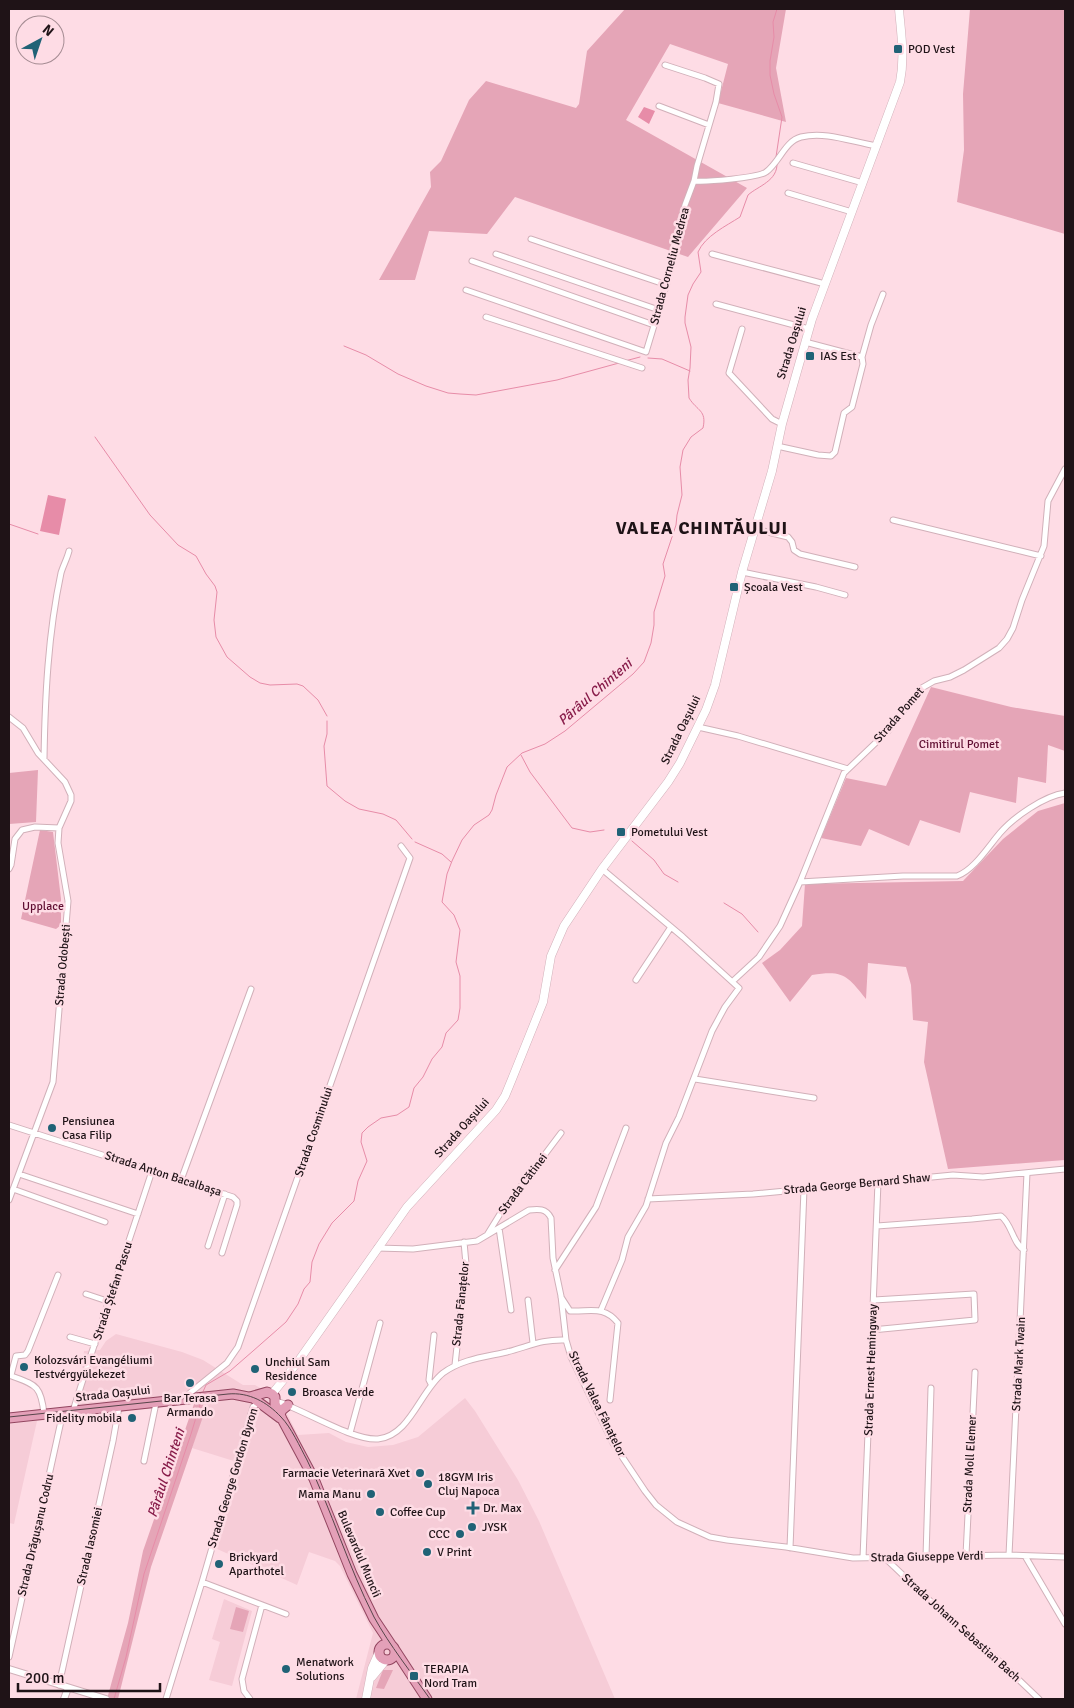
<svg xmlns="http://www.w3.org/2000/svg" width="1074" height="1708" font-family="Signika,sans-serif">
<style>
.built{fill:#f6ccd7}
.green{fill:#e5a5b7}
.water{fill:#e78ca8}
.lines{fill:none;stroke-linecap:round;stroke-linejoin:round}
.stream{stroke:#e78ca8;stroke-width:1}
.minor-casing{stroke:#d1b0b9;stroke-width:7}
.tertiary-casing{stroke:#d1b0b9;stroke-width:8}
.secondary-casing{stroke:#d1b0b9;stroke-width:9}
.primary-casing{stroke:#934660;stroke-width:11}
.minor{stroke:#fff;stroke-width:5}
.tertiary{stroke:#fff;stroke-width:6}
.secondary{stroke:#fff;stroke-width:8}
.primary{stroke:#e4a0b8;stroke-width:9}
.tram{stroke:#57454a;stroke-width:1}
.poi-dot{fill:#206276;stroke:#fedce5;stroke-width:2}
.labels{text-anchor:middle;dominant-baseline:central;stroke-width:5;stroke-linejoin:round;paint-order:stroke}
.poi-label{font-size:12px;fill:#1f1317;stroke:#fedce5;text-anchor:start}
.street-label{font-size:12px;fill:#1f1317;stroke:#fedce5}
.park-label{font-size:12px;fill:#600f32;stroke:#fedce5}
.water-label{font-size:14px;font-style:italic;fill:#881d4a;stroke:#fedce5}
.district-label{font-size:18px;font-weight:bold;letter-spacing:1px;fill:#1f1317;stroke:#fedce5}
</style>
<rect width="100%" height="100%" fill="#fedce5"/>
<path class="built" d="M116 1334 182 1352 203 1360 243 1385H255L275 1397 286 1412 298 1435 329 1433 346 1442 368 1447 393 1445 418 1437 465 1398 475 1411 518 1480 539 1521 615 1699H356L373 1633 340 1566 335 1561 309 1552 297 1585 215 1548 237 1462 192 1448 206 1405 194 1404 37 1421 14 1524 9 1523V1422L78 1407 84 1351 100 1350 106 1341Z
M224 1599 252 1611 232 1686 209 1680 220 1642 212 1639Z"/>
<path class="green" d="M625 9H786L776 68 786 122 718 103 728 64 670 44 626 120 747 188 688 257 515 197 487 234 429 231 415 280H379L431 187 430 172 441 161 469 100 486 81 576 108 579 104 587 51Z
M970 9H1065V234L957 202 964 150 963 94Z
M931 687 1011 707 1065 716V751L1048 745 1046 783 1018 777 1016 803 970 792 960 833 920 820 909 846 869 829 861 846 821 838 846 778 886 786Z
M38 770 36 822 9 824V773Z
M1065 803V1160L948 1169 924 1062 928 1022 913 1020 911 985 906 967 868 963 866 999C847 975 843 970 812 975L790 1002 762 963 780 950 802 926 805 884 963 881 1003 839 1038 811Z
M40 830 53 832 61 899V925L56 929 21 919Z
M194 1404 207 1405 151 1567 118 1699H107L128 1623 143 1551Z
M236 1607 249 1611 243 1632 230 1629Z
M383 1670H393L384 1689 376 1688Z"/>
<path class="water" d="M644 107 655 111 649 124 638 117Z
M48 495 66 499 59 535 40 531Z"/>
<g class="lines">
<path class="stream" d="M776 157 782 117 774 94 770 75V61L774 37 773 22 777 9
M344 346 366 355 398 374 426 386 448 393 460 394 476 395 557 380 619 363
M648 358 662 359 690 371
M625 361 640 357
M95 437 150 515 178 545 196 556 206 574 215 586 217 592 214 620 216 637 227 657 250 677 260 683 270 685 297 684 303 686 318 700 327 716
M9 524 38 534
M327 721V734L324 746 327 786 345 801 359 809 383 814 396 820 412 839
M521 755 530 772 572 828 590 832 604 830
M632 841 654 860 664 874 678 882
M415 842 442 854 451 862
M724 903 742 914 758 932
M202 1394 206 1385 230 1371 253 1351 286 1322 298 1304 304 1289 310 1282 312 1262 319 1244 332 1223 354 1201 358 1181 367 1161 361 1142 362 1133 368 1127 381 1118 397 1115 409 1107 414 1088 423 1077 432 1059 442 1047 446 1033 458 1020 460 1008V976L456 962 460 930 454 915 442 902 447 874 452 861 462 840 474 825 489 815 492 810 496 795 507 767 522 753 545 744 565 731 633 674 644 662 651 643 654 625V612L665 576 663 564 676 525 677 515 682 495 680 467 683 450 691 437 703 428C707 410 697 411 689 398L688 380 690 368 691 347 685 323V317L688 295 693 284 701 272 698 252C705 236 726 226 740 217L748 195C758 186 778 181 777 163
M114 1699 126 1657 144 1574 191 1434 201 1401"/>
<defs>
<path id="minor" d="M659 106 709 125
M793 163 863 183
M694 181C706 182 758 178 766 172 779 163 785 141 801 137 826 131 852 142 877 146
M788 193 852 212
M531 239 667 285
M496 254 659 310
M712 254 825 284
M472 261 654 325
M466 290 646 352 669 276 673 249 685 205 694 181 697 166 716 102 719 84 705 78 665 65
M716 304 809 329
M486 317 642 368
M742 329 729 373 772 419 782 424
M862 357 871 325 883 294
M777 446 818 455 831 456 835 452 844 413 852 407 863 364 862 357 805 342
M893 520 1041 556
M755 529 788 537 792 542 794 550 800 554 855 567
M742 572 816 587 845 595
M9 717 23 728 38 753 65 782 71 795V801L59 828 58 843 68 901 53 1082 9 1200
M698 727 738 736 848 769
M44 759C45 697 48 634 61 573 63 566 67 559 69 551
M9 869 11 865 15 839 22 830 35 827 59 828
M800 882 903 876H957C974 870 988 847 1000 833 1014 817 1044 796 1065 793
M636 980 671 927
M733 981 759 957 780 926 800 882 844 773 889 730 920 689 934 681 950 677 964 670 999 648 1007 639 1013 628 1022 600 1044 546 1048 501 1065 469
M695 1079 814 1098
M9 1125 233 1197 237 1201V1205L222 1253
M19 1174 138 1214
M181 1180 251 989
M13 1189 105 1222
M648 1199 753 1194 953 1175 983 1177 1065 1169
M877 1226 972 1219 1001 1216C1012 1224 1013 1244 1024 1250
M499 1228 511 1310
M487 1235 500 1214 561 1133
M208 1246 225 1194
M377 1248 413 1249 477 1241 529 1210C538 1209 546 1208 551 1218L553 1258 561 1296 566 1340 571 1357 613 1443 645 1491 656 1505 677 1522 710 1537 727 1540 786 1547 853 1558 1009 1555 1065 1557
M555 1270 596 1207 626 1128
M86 1294 110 1302
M561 1297 570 1311C590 1312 604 1305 618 1323L610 1400
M528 1300 533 1343
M601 1310 622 1260 628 1237 646 1206 666 1143 679 1117 712 1031 725 1007 739 988 683 937 602 869
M872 1330 975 1320 974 1294 874 1300
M70 1337 95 1344
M455 1365 466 1264 464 1242
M9 1375C35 1385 41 1384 44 1414
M11 1375 16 1356 25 1355 28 1351 58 1275
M431 1384 429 1380 434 1335
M185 1397 227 1363 238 1347 410 858 401 846
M276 1401C302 1409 353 1441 378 1439 410 1436 420 1391 443 1373 462 1359 485 1357 507 1352 530 1346 542 1339 566 1340
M73 1411C98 1331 126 1251 152 1171
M350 1433 380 1323
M144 1461 156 1403
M790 1548 804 1189
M966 1555 975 1372
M1009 1555 1027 1173
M1025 1556 1065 1624
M884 1557 928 1599 997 1659 1039 1699
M926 1557 931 1388
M863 1558 878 1182
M202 1582 286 1614
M9 1657 63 1412
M59 1685 113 1441 119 1407
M166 1699 202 1582 253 1407 259 1402
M250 1699 244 1691 242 1679 262 1605"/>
<path id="tertiary" d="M9 1669 106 1699
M64 1699 68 1688"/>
<path id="secondary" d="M272 1394 297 1363 407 1207 496 1110 505 1096 512 1079 543 1002 551 956 564 926 602 869 668 782 680 763 706 710 715 685 742 572 772 471 782 424 812 319 900 82C905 57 901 33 899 9
M372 1677 386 1660
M366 1699 372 1668 379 1652"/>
<path id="primary" d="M250 1397 267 1392 272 1394 275 1397V1404L282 1419 314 1479 352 1574 374 1619 392 1646
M280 1414 282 1410 288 1405
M9 1418 233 1394 253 1398 280 1418
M379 1652a8 8 0 1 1 16 0a8 8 0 1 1-16 0Z
M395 1650 427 1699"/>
</defs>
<use href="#minor" class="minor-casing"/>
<use href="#tertiary" class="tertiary-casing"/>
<use href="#secondary" class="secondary-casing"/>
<use href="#primary" class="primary-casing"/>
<use href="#minor" class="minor"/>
<use href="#tertiary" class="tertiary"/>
<use href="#secondary" class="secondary"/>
<use href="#primary" class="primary"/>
<path class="tram" d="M9 1417 228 1394C249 1392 267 1402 281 1417 291 1427 300 1447 307 1460 332 1511 348 1566 374 1617 390 1646 411 1672 430 1699"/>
</g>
<g class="poi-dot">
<rect x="893" y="44" width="10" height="10" rx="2.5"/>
<rect x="805" y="351" width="10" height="10" rx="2.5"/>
<rect x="729" y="582" width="10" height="10" rx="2.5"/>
<rect x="616" y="827" width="10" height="10" rx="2.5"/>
<circle cx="52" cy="1128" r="5"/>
<circle cx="24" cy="1367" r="5"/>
<circle cx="255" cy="1369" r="5"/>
<circle cx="190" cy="1383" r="5"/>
<circle cx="292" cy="1392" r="5"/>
<circle cx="132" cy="1418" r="5"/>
<circle cx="420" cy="1473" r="5"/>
<circle cx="428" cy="1484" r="5"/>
<circle cx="371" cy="1494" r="5"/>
<path d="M470.5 1500.5h5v5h5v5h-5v5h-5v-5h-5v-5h5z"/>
<circle cx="380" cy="1512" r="5"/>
<circle cx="472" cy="1527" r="5"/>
<circle cx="460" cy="1534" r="5"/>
<circle cx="427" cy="1552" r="5"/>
<circle cx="219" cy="1564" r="5"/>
<circle cx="286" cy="1669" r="5"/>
<rect x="409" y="1671" width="10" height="10" rx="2.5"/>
</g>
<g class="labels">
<g class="poi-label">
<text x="908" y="49">POD Vest</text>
<text x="820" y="356">IAS Est</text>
<text x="744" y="587">Școala Vest</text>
<text x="631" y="832">Pometului Vest</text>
<text x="62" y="1121">Pensiunea<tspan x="62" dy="14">Casa Filip</tspan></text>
<text x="34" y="1360">Kolozsvári Evangéliumi<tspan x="34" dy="14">Testvérgyülekezet</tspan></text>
<text x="265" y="1362">Unchiul Sam<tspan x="265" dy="14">Residence</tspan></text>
<text x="302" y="1392">Broasca Verde</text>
<text x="190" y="1398" text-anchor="middle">Bar Terasa<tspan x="190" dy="14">Armando</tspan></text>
<text x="122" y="1418" text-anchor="end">Fidelity mobila</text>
<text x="410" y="1473" text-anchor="end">Farmacie Veterinară Xvet</text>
<text x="438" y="1477">18GYM Iris<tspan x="438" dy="14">Cluj Napoca</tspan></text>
<text x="361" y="1494" text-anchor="end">Mama Manu</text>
<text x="483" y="1508">Dr. Max</text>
<text x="390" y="1512">Coffee Cup</text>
<text x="482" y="1527">JYSK</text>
<text x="450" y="1534" text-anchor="end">CCC</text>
<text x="437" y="1552">V Print</text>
<text x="229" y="1557">Brickyard<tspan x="229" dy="14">Aparthotel</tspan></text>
<text x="296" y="1662">Menatwork<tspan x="296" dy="14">Solutions</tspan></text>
<text x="424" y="1669">TERAPIA<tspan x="424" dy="14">Nord Tram</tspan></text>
</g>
<g class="street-label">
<text transform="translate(670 266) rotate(-75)">Strada Corneliu Medrea</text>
<text transform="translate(792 343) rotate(-73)">Strada Oașului</text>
<text transform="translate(899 715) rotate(-49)">Strada Pomet</text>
<text transform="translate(681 730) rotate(-64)">Strada Oașului</text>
<text transform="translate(63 965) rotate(-85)">Strada Odobești</text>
<text transform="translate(462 1128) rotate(-48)">Strada Oașului</text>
<text transform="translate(314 1132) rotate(-71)">Strada Cosminului</text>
<text transform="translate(163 1174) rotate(18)">Strada Anton Bacalbașa</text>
<text transform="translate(523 1184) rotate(-53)">Strada Cătinei</text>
<text transform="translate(857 1184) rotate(-5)">Strada George Bernard Shaw</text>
<text transform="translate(113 1291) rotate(-72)">Strada Ștefan Pascu</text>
<text transform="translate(461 1304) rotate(-84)">Strada Fânațelor</text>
<text transform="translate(1019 1364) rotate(-87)">Strada Mark Twain</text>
<text transform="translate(871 1370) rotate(-88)">Strada Ernest Hemingway</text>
<text transform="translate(113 1394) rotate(-6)">Strada Oașului</text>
<text transform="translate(597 1404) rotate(64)">Strada Valea Fânațelor</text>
<text transform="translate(970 1464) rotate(-87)">Strada Moll Elemer</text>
<text transform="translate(233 1478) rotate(-73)">Strada George Gordon Byron</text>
<text transform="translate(36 1535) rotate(-77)">Strada Drăgușanu Codru</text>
<text transform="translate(90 1546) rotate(-77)">Strada Iasomiei</text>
<text transform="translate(359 1554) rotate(67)">Bulevardul Muncii</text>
<text transform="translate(927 1557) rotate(-1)">Strada Giuseppe Verdi</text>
<text transform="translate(961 1628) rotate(42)">Strada Johann Sebastian Bach</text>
</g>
<g class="park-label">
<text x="959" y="744">Cimitirul Pomet</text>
<text x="43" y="906">Upplace</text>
</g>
<g class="water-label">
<text transform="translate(595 692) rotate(-41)">Pârâul Chinteni</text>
<text transform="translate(166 1473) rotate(-72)">Pârâul Chinteni</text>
</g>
<g class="district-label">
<text x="702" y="528">VALEA CHINTĂULUI</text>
</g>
</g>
<rect width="1074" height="1708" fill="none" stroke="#1f1317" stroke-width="20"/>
<g transform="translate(40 40) rotate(40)"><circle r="24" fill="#fedce5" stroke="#a58c93"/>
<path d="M0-4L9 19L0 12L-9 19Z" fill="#206276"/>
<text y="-8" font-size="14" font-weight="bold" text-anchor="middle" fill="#1f1317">N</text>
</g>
<path d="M18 1683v8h142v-8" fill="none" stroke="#1f1317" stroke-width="2.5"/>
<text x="25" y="1683" font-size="15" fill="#1f1317" stroke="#fedce5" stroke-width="4" paint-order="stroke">200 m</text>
</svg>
